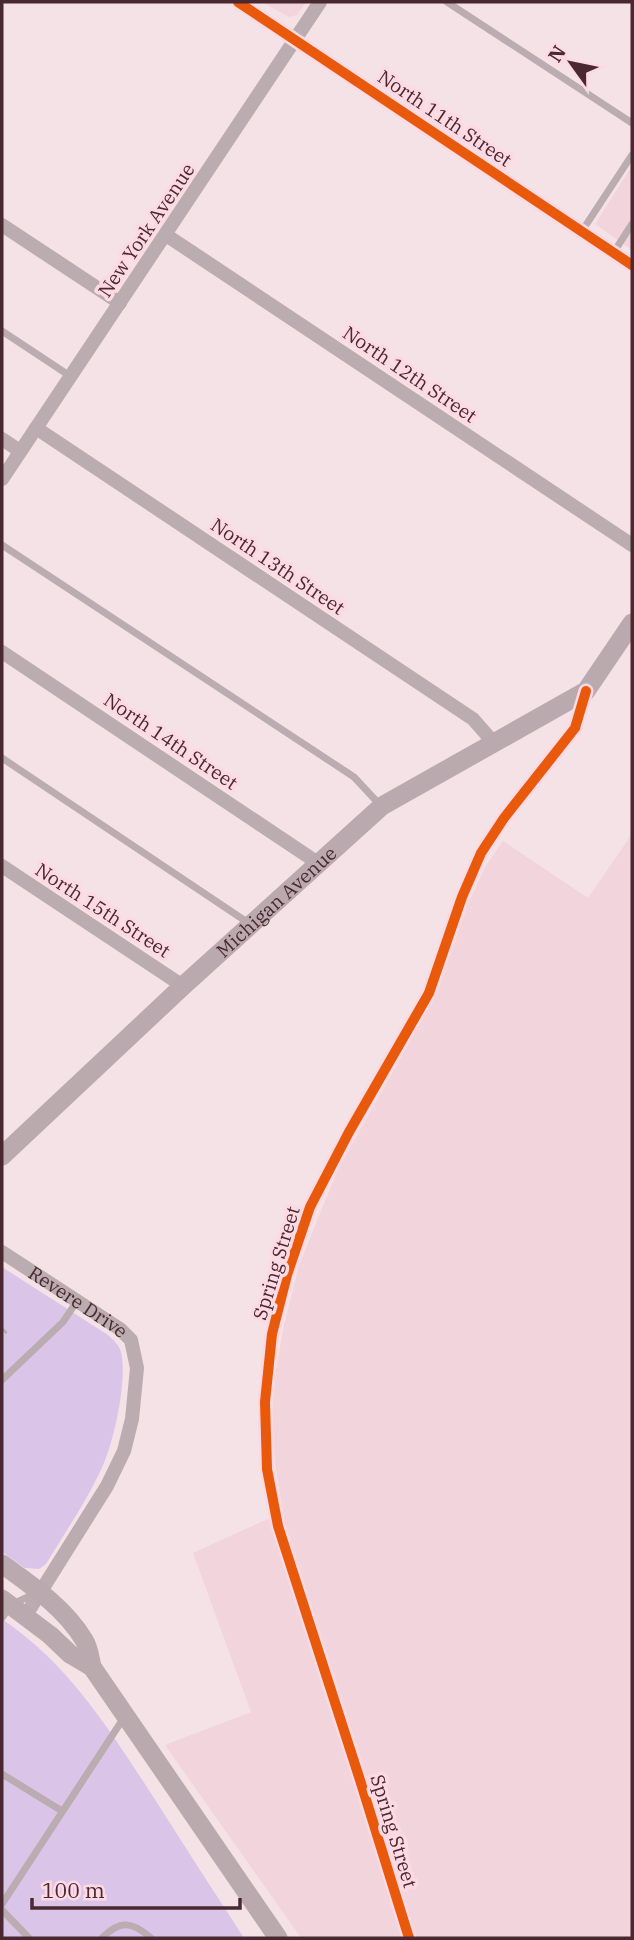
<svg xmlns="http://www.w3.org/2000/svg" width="634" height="1940" font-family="'IBM Plex Serif',serif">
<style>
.built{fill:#f2d4dc}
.green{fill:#dac5e9}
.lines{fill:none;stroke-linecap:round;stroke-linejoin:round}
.path{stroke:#b6a9ac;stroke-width:2.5;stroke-dasharray:7 3.5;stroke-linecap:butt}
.lane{stroke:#baacb0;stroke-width:7}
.street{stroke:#baacb0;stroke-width:14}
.secondary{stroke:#baaaaf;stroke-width:19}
.cycleway-casing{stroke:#fddae3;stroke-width:15}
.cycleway{stroke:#e8590c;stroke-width:10}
.labels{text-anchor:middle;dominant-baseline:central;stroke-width:7;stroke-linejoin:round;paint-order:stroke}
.street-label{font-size:19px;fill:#492832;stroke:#fddae3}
</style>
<rect width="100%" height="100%" fill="#f5e2e7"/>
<path class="built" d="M262 2H306L297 15 289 17Z
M632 166V250L595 224Z
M632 834V1938H301L165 1745 251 1712 193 1553 283 1512 275 1463 272 1420 275 1375 284 1325 299 1265 338 1169 436 995 468 904 485 867 503 841 588 898Z"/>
<path class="green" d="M2 1267 108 1335C113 1340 119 1344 121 1352 128 1381 113 1448 99 1474 84 1505 64 1534 46 1564L39 1569 25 1568 2 1552Z
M2 1619C69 1664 111 1732 154 1798 184 1845 214 1892 244 1938H2Z"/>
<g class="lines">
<path class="path" d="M2 1328 9 1336"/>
<path class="lane" d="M447 2 632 123
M582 231 632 155
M614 252 632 224
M2 331 70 376
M2 545 354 777 381 806
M2 758 250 924
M2 1380 63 1322 77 1301
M2 1618 11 1605 36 1593
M2 1774 62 1811
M2 1904 123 1719
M2 1910 29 1938
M102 1938C120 1920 132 1921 151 1938"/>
<g class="street">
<path d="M238 2 632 265"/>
<path d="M2 225 120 303"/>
<path d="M166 235 632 545"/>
<path d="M36 428 473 719 494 743"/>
<path d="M2 439 20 451"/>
<path d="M2 479 320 2"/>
<path d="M2 652 318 863"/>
<path d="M2 866 183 986"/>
<path id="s1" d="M2 1252 120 1329 131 1340 137 1368 132 1419 124 1451 107 1486 26 1615"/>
<path d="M409 1938 360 1780 278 1526 267 1469 265 1402 272 1334 287 1275 310 1207 349 1132 429 993 462 897 481 853 504 818 575 728 586 691"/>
</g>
<g class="secondary">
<path id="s2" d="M2 1156 183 986 382 806 586 691 632 623"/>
<path d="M2 1564C31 1585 65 1608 84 1640 89 1647 90 1658 92 1667L278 1938"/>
<path d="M2 1599 50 1635 70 1654 92 1667"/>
</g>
<defs>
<path id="cycleway" d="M238 2 632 265
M409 1938 360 1780 278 1526 267 1469 265 1402 272 1334 287 1275 310 1207 349 1132 429 993 462 897 481 853 504 818 575 728 586 691"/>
</defs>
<use href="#cycleway" class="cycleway-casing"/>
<use href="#cycleway" class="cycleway"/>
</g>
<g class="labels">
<g class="street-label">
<text transform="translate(445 118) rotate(34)">North 11th Street</text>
<text transform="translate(146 230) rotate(-56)">New York Avenue</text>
<text transform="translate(410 374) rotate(34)">North 12th Street</text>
<text transform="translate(278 566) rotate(34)">North 13th Street</text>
<text transform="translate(171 741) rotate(34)">North 14th Street</text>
<text stroke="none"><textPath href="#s2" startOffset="374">Michigan Avenue</textPath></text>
<text transform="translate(103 910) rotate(33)">North 15th Street</text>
<text transform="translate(276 1263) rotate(-73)">Spring Street</text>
<text stroke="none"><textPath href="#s1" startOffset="91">Revere Drive</textPath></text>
<text transform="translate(394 1831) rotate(73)">Spring Street</text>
</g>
</g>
<rect width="634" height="1940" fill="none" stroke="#492832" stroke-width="7"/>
<g transform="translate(571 63) rotate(303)" stroke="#fddae3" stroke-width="5" paint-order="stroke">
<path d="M0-5L12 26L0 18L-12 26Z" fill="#492832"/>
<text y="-10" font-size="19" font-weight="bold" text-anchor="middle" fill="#492832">N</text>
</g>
<path d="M32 1898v10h208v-10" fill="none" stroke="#492832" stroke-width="3.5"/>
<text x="42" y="1898" font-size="21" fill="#492832" stroke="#fddae3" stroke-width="5" paint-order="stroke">100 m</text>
</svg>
